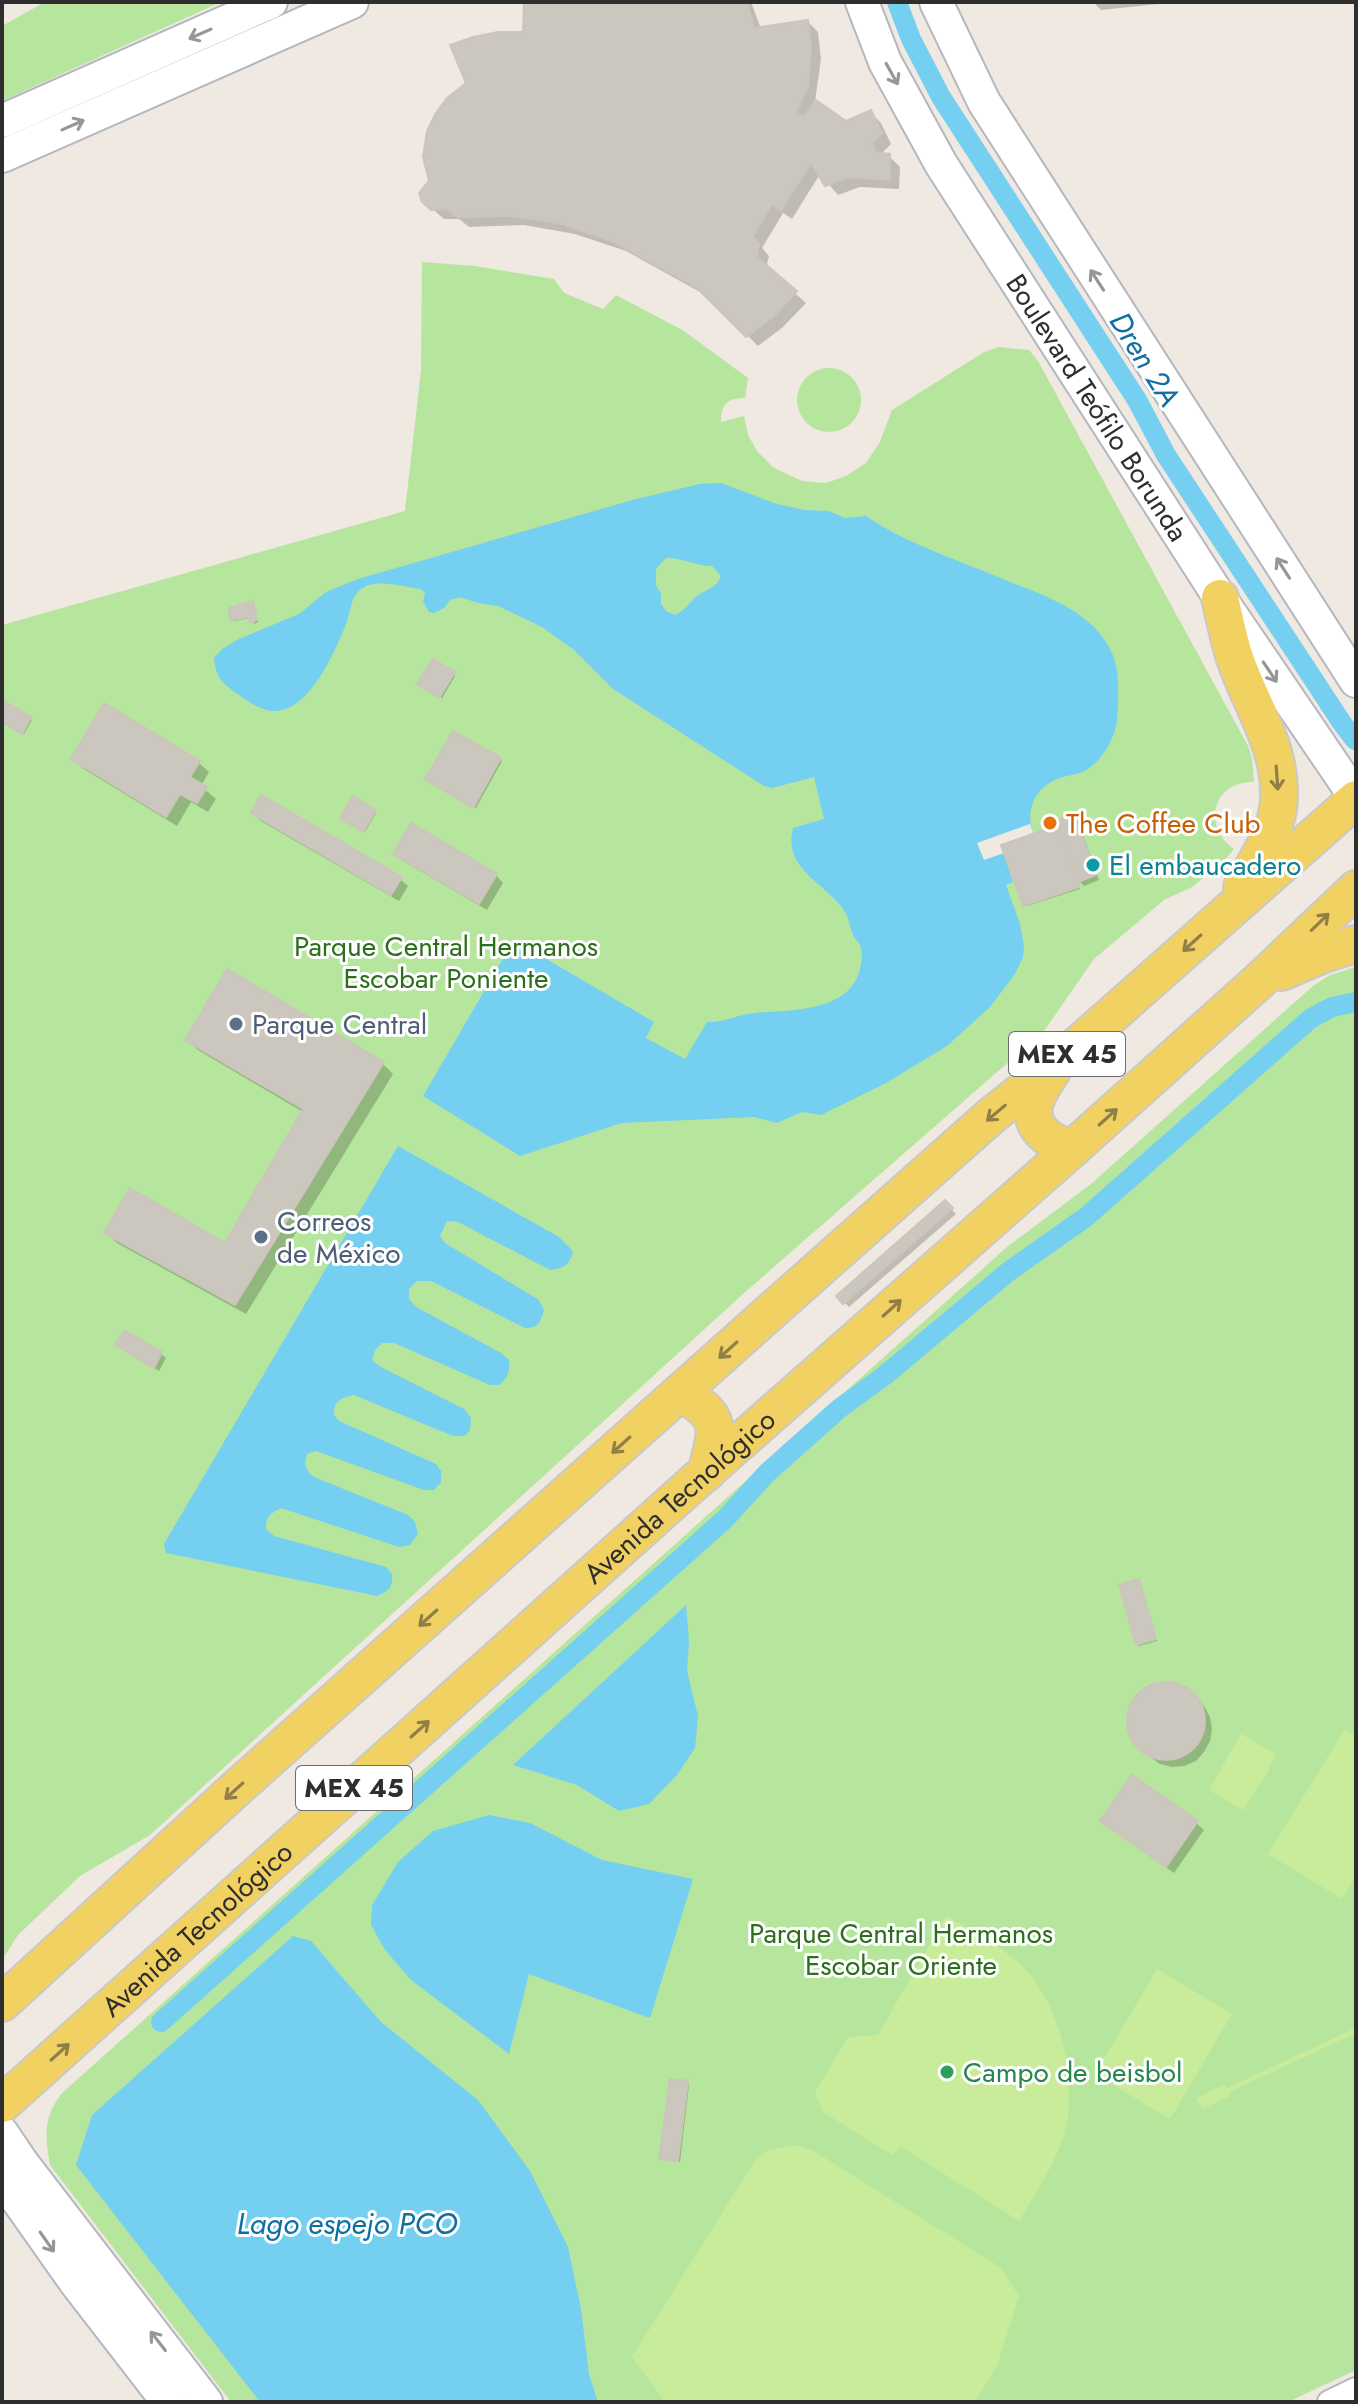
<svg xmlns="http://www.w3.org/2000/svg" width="1358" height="2404" font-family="Jost,sans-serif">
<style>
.green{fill:#b6e59e}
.pitch{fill:#c9ec9a}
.water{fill:#75cff0;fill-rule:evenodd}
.pier{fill:#efe9e1}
.shadow{fill:#0003}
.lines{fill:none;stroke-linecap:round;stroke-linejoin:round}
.canal{stroke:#75cff0;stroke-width:20}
.building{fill:#cbc7bf;stroke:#cbc5ba;stroke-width:2}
.street-casing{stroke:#b4b7c1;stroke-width:26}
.secondary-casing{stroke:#b4b7c1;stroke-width:36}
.primary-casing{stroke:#c9c9c9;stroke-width:40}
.street{stroke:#fff;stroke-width:22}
.secondary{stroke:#fff;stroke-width:32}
.primary{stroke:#f2d163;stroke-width:36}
.oneway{stroke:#969696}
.oneway2{stroke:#908048}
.food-dot{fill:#e8710a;stroke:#fff;stroke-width:3}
.culture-dot{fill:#0f9aa8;stroke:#fff;stroke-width:3}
.service-dot{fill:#5c6f8a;stroke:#fff;stroke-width:3}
.leisure-dot{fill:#2e9e5b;stroke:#fff;stroke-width:3}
.labels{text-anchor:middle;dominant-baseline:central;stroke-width:6;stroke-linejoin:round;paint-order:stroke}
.shield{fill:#fff;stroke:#6d6d6d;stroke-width:2}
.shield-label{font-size:26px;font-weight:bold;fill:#2e2e2e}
.street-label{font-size:28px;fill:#2e2e2e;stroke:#fff}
.food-label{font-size:28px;fill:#c56008;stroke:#fff;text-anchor:start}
.culture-label{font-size:28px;fill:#0d838f;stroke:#fff;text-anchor:start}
.park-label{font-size:28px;fill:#2c6e1b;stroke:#fff}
.service-label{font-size:28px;fill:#4e5e75;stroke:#fff;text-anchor:start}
.leisure-label{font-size:28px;fill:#27864d;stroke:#fff;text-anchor:start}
.water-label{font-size:30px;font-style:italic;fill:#0d6fa3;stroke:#fff}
</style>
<rect width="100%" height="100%" fill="#efe9e1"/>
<path class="green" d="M45 2H221L2 101V26Z
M422 262 475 266 554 279 564 293 603 309 616 295 684 331 748 378 745 398C727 398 721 404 721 422L744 416 748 435 757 451 774 468 802 481 826 483 846 476 866 463 880 442 892 410 984 352 999 347 1029 350 1038 361 1248 746 1252 758 1254 782C1213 781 1201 826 1234 849L1223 862 1192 887 1164 900 1094 959 1044 1031 743 1294 150 1835 80 1876 18 1935 2 1960V625L405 511 421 370Z
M797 400a32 32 0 1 1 64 0a32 32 0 1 1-64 0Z
M1356 967V2370L1288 2402H231L50 2165C45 2136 43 2119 61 2094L1007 1247 1091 1184 1314 985 1330 975Z"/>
<path class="pitch" d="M1345 1729 1356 1736V1875L1342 1899 1268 1854Z
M1241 1734 1276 1754 1266 1775 1243 1810 1209 1790Z
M946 1916C975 1933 1009 1949 1031 1976 1063 2017 1078 2084 1064 2134 1055 2165 1035 2193 1019 2221L901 2147 892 2155 823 2112 815 2093 848 2037 878 2035Z
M1157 1969 1232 2014 1170 2119 1095 2074Z
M1356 2028V2033L1229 2092 1230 2096 1202 2109 1196 2098 1224 2085 1227 2088Z
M795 2145 812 2150 1000 2267 1019 2296 997 2366 975 2402H665L632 2357 756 2159 766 2151Z"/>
<path class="water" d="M721 483 777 504 804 510 829 511 845 518 866 516C902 541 952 558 993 575 1035 593 1092 607 1112 653 1121 675 1118 697 1117 720 1115 738 1103 760 1086 770 1078 775 1067 775 1057 779 1035 788 1025 810 1033 833L1001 845 1013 882 1006 885 1020 924 1024 946 1023 957 1015 974 990 1007 947 1046 886 1083 821 1115 802 1112 777 1123 754 1117 622 1123 520 1156 423 1096 514 940 654 1022 646 1038 685 1059 707 1022C724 1023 739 1014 755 1013 791 1010 850 1012 860 969 862 961 863 952 860 945 858 941 855 939 853 935 850 928 849 919 845 912 827 883 782 870 793 828L824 819 814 777 772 788 764 786 613 689 574 650 542 627 498 606 478 603 460 597 450 600 444 608 434 613 429 612 423 601 425 593 421 589C404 587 375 577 360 590 350 598 351 613 346 624 335 651 310 711 275 711 260 711 247 700 236 693 222 684 215 675 214 658L222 649 239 639 299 614 326 592 358 579 636 499 700 484ZM666 558C683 558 696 566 712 566L721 576C716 589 706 589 696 597 688 604 684 611 675 615L666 611 661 604V594L656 585V569Z
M398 1146 559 1237 573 1251C570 1265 564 1268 550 1270L458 1222 447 1221 440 1236 445 1243 539 1300 544 1310C540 1322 539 1328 525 1328L431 1281H417L409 1289V1299L416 1307 501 1353 509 1360C510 1372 508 1377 499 1385H490L394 1343H382L375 1350 372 1360 379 1366 464 1409 471 1418 470 1431 464 1436H453L354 1395C341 1398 334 1400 334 1415L339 1421 436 1464 441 1471V1482L434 1490H424L316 1451 307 1454C303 1465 306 1470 314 1477L408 1515 415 1522 418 1534 410 1545 399 1547 281 1508C271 1513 265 1517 266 1529L274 1536 386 1567 392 1574C393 1587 389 1591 377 1596L166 1553 164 1544Z
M686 1605 689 1642 687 1671 698 1716 695 1748 677 1775 649 1804 619 1811 577 1785 513 1765Z
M489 1815 530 1823 602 1860 693 1879 650 2018 529 1974 509 2054 411 1980 385 1950 371 1925 372 1905 398 1862 433 1831Z
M293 1936 311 1941 381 2022 478 2100 530 2171 568 2247 581 2309 589 2374 598 2402H260L76 2165 92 2115Z"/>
<path class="pier" d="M1030 824 1033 833 1001 845 1004 853 984 860 977 843Z"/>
<path class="shadow" d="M526 2H751L761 29 808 22 818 32 821 59 815 102 846 124 871 113 881 123 891 144 880 155 889 156 900 167 899 189 860 187 838 195 820 174 792 219 783 213 762 248 769 256 766 268 806 303 783 327 758 346 709 297 626 251 575 234 524 225 469 227 459 219H444L423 201 431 181 525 34Z
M1093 2H1178L1101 10Z
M252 603 258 622 254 624 251 618 234 621 232 619Z
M454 674 455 676 442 698 422 686Z
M2 702 32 720 24 734 2 721Z
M453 734 502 761 476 808 429 780Z
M74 759 198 762 209 772 201 786 216 799 208 812 191 802 177 826 84 769Z
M375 812 376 813 365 832 344 819Z
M253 813 400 879 408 886 399 901 261 821Z
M1073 817 1078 821 1099 880 1084 886 1075 877 1080 889 1027 906 1025 905 1057 827 1063 833Z
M395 853 496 875 503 883 487 910 403 861Z
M188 1040 383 1064 393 1074 246 1314 117 1243 107 1233 226 1246 303 1112 198 1050Z
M945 1202 956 1214 849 1307 838 1296Z
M117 1345 161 1354 166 1358 159 1371Z
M1139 1581 1157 1641 1139 1646 1138 1644Z
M1163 1684 1175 1685 1186 1690 1204 1706 1210 1717 1212 1729 1210 1741 1204 1752 1196 1761 1184 1766 1172 1767 1160 1764 1150 1757 1134 1738 1130 1726V1714L1134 1703 1141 1693 1151 1687Z
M1102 1821 1196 1823 1204 1830 1174 1873Z
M687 2083 689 2085 680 2162 663 2160 661 2158Z"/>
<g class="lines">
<path class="canal" d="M897 2 911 39 941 97 1137 400 1166 455 1342 723 1355 740
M161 2022 725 1519 767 1473 840 1408 884 1376 1008 1272 1086 1217 1310 1019 1332 1007 1356 1002"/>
</g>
<path class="building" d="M524 2H747L754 28 808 20 811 47 808 87 796 112 803 117 816 100 846 121 871 110 882 133 872 143 875 152 890 154V180L848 177 825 186 811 163 781 210 772 204 753 236 759 244 757 257 797 291 773 317 746 337 696 287 614 242 563 224 512 216 457 217 447 209 431 210 422 202 419 193 429 181 423 157 427 131 436 113 447 98 466 83 450 45 473 37 498 32H523Z
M253 601 257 620 250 623 249 617 230 620 229 608Z
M433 659 455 672 439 698 417 684Z
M2 700 31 717 22 734 2 722Z
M104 703 200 761 190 777 207 787 197 803 180 794 166 817 71 759Z
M453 731 501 758 473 808 425 779Z
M261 795 402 877 391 895 251 813Z
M353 796 376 810 363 832 340 818Z
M1074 814 1096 875 1078 882 1057 820Z
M411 823 497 874 479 904 393 854Z
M1058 825 1079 887 1023 906 1001 845Z
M227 969 384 1062 235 1305 104 1233 130 1188 225 1243 303 1109 185 1040Z
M945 1200 953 1208 843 1304 836 1296Z
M124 1330 162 1352 154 1368 115 1345Z
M1139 1579 1156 1639 1136 1645 1119 1585Z
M1127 1721a39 39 0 1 1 78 0a39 39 0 1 1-78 0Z
M1132 1775 1198 1821 1166 1867 1100 1821Z
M670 2079 688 2081 678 2161 659 2159Z"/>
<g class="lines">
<defs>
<path id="street" d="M1329 2402 1356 2389"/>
<g id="secondary">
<path id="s1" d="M862 2 885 62 941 164 1220 598 1356 798"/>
<path d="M936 2 984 102 1356 681"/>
<path d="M2 121 271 2"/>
<path d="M2 156 352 2"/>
<path d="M2 2133 23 2164 206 2402"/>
<path d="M2 2178 76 2283 168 2402"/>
</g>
<g id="primary">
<path d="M1220 598C1224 616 1228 634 1233 652 1249 704 1286 751 1278 809 1274 836 1255 863 1242 887"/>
<path d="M1281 972 1326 953 1356 944"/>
<path d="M1052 1071C1046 1080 1040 1089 1036 1099 1025 1126 1050 1143 1072 1149"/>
<path d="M680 1393C724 1417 718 1428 706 1473"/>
<path d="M2 2003 239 1786 777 1306 991 1116 1054 1066 1356 799"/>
<path id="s2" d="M2 2104 698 1479 1072 1149 1258 982 1356 889"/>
</g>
</defs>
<use href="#street" class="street-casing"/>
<use href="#secondary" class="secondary-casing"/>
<use href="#primary" class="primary-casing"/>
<use href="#street" class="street"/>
<use href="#secondary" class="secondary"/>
<use href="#primary" class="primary"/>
</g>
<defs><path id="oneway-shaft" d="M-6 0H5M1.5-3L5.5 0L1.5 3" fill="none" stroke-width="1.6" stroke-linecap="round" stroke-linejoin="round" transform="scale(2)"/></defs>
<g class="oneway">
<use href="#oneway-shaft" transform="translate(200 34) rotate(156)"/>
<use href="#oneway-shaft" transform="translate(892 74) rotate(61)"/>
<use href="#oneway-shaft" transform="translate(73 125) rotate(-24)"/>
<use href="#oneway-shaft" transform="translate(1097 280) rotate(-123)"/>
<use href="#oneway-shaft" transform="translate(1283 568) rotate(-123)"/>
<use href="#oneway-shaft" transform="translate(1270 672) rotate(56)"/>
<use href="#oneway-shaft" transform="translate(47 2242) rotate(55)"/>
<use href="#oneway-shaft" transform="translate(158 2341) rotate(-128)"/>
</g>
<g class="oneway2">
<use href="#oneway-shaft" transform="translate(1277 778) rotate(86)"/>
<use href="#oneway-shaft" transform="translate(1320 922) rotate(-44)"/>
<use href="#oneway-shaft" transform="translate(1192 943) rotate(138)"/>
<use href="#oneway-shaft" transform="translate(996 1113) rotate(140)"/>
<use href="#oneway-shaft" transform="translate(1108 1117) rotate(-42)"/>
<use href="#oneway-shaft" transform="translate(892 1308) rotate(-42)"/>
<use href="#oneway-shaft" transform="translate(728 1350) rotate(138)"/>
<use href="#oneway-shaft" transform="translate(621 1445) rotate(138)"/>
<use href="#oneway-shaft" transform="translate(428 1618) rotate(138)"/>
<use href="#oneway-shaft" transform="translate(420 1729) rotate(-42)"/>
<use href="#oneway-shaft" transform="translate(234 1791) rotate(138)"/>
<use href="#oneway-shaft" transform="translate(60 2052) rotate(-42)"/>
</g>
<circle class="food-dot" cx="1050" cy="823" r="8"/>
<circle class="culture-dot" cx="1093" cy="865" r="8"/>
<g class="service-dot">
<circle cx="236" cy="1024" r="8"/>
<circle cx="261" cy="1237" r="8"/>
</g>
<circle class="leisure-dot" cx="947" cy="2072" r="8"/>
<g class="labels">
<g class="shield">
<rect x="1009" y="1032" width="116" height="44" rx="6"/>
<rect x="296" y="1766" width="116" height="44" rx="6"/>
</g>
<g class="shield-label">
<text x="1067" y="1054">MEX 45</text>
<text x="354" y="1788">MEX 45</text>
</g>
<g class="street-label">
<text stroke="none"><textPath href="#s1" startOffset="470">Boulevard Teófilo Borunda</textPath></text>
<text stroke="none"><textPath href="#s2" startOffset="910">Avenida Tecnológico</textPath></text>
<text stroke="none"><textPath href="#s2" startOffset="262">Avenida Tecnológico</textPath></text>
</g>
<g class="food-label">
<text x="1066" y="823">The Coffee Club</text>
</g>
<g class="culture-label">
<text x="1109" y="865">El embaucadero</text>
</g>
<g class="park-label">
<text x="446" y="946">Parque Central Hermanos<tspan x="446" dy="32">Escobar Poniente</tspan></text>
<text x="901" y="1933">Parque Central Hermanos<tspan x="901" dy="32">Escobar Oriente</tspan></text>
</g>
<g class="service-label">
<text x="252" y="1024">Parque Central</text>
<text x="277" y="1221">Correos<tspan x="277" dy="32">de México</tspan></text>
</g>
<g class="leisure-label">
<text x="963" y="2072">Campo de beisbol</text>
</g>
<g class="water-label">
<text transform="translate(1145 359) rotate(58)">Dren 2A</text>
<text x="347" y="2223">Lago espejo PCO</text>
</g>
</g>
<rect width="1358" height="2404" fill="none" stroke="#2e2e2e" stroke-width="8"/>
</svg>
